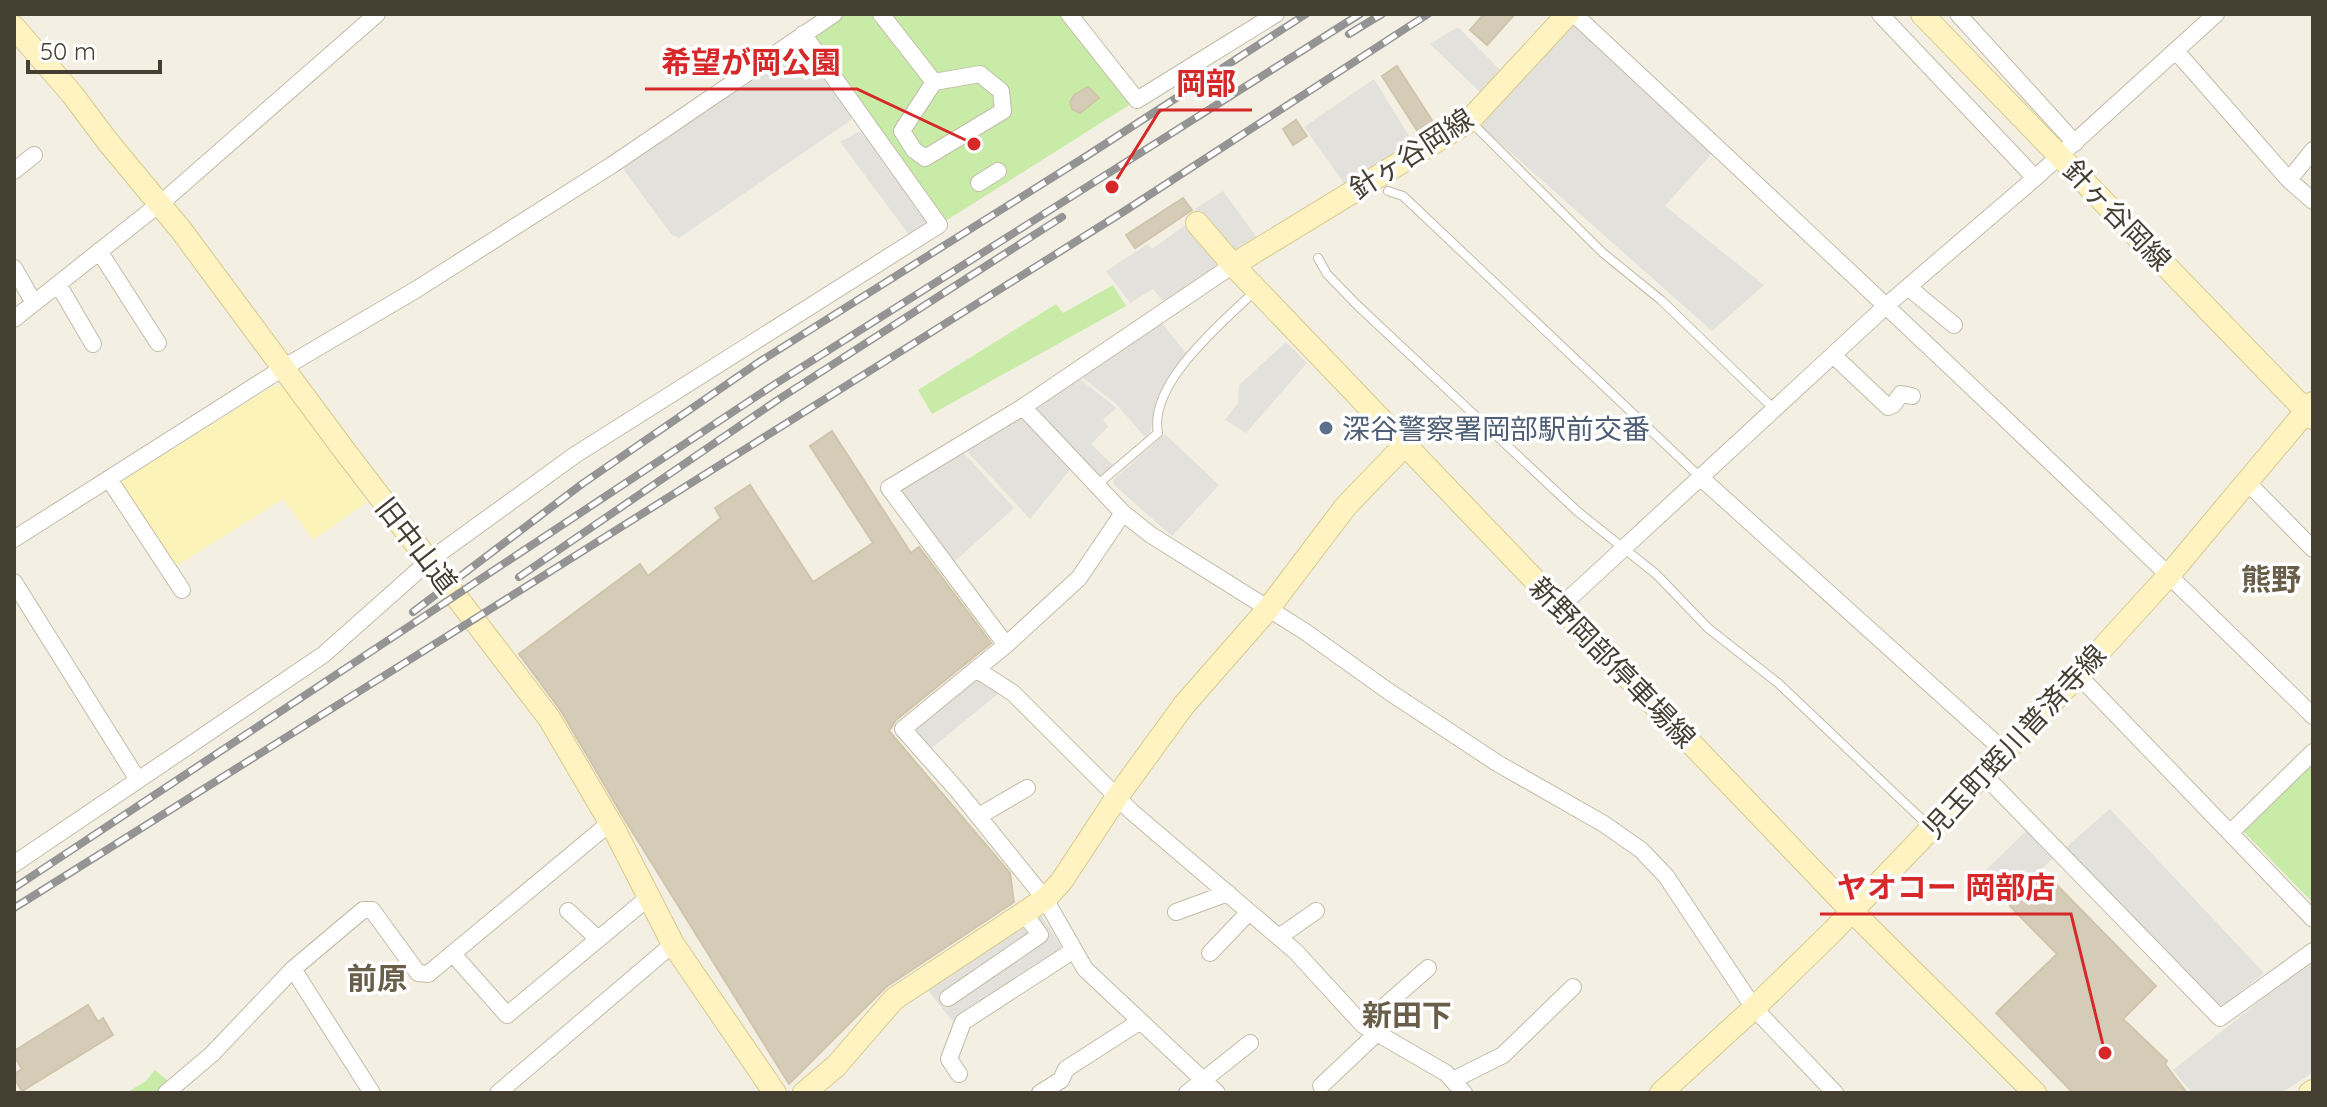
<svg xmlns="http://www.w3.org/2000/svg" width="2327" height="1107" font-family="Quicksand,'Noto Sans JP',sans-serif">
<style>
.green{fill:#c8eca7}
.sand{fill:#fcf3b9}
.parking{fill:#e3e1dc}
.building{fill:#d5ccb7;stroke:#d1c4aa;stroke-width:2}
.lines{fill:none;stroke-linecap:round;stroke-linejoin:round}
.lane-casing{stroke:#c2bba7;stroke-width:10}
.street-casing{stroke:#c2bba7;stroke-width:18}
.secondary-casing{stroke:#d8c98d;stroke-width:24}
.lane{stroke:#fff;stroke-width:8}
.street{stroke:#fff;stroke-width:16}
.secondary{stroke:#fff4c1;stroke-width:22}
.rail-casing{stroke:#949494;stroke-width:8}
.rail{stroke:#fff;stroke-width:5;stroke-dasharray:15;stroke-linecap:butt}
.service-dot{fill:#5c6f8a;stroke:#fff;stroke-width:3}
.labels{text-anchor:middle;dominant-baseline:central;stroke-width:7;stroke-linejoin:round;paint-order:stroke}
.street-label{font-size:28px;fill:#453f32;stroke:#fff}
.service-label{font-size:28px;fill:#4e5e75;stroke:#fff;text-anchor:start}
.neighbourhood-label{font-size:30px;font-weight:bold;fill:#695e49;stroke:#fff}
.leader{fill:none;stroke:#d62828;stroke-width:3}
.callout-dot{fill:#d62828;stroke:#fff;stroke-width:3}
.callout-label{font-size:30px;text-anchor:middle;font-weight:bold;fill:#d62828;stroke:#fff;stroke-width:7;stroke-linejoin:round;paint-order:stroke}
</style>
<rect width="100%" height="100%" fill="#f3efe3"/>
<path class="green" d="M830 14H1072L1137 100 939 225 803 34Z
M1113 285 1126 306 932 414 918 390 1056 304 1063 313Z
M2313 761V903L2241 829Z
M155 1070 168 1081 156 1093H126L146 1081Z"/>
<path class="sand" d="M273 386 284 387 367 502 313 540 283 499 176 566 120 482Z"/>
<path class="parking" d="M1576 24 1714 151 1665 206 1764 285 1712 331 1482 127 1484 119 1570 25Z
M1458 27 1502 72 1482 94 1430 44Z
M798 51 811 53 852 112 851 120 679 238 671 234 624 170 625 164Z
M1374 79 1414 144 1346 186 1304 127Z
M858 132 868 134 930 223 910 236 840 142Z
M1223 191 1263 246 1169 308 1153 289 1130 303 1106 271 1148 244 1152 249 1198 216 1195 209Z
M1161 322 1186 353 1156 402 1150 432 1146 438 1116 404 1078 374Z
M1286 342 1307 363 1246 433 1225 420 1238 403 1239 385Z
M1077 377 1117 408 1103 419 1108 427 1091 444 1114 466 1098 480 1028 406Z
M1022 412 1073 466 1030 519 964 448Z
M1165 434 1219 485 1172 536 1114 485 1113 480Z
M961 450 1014 508 953 563 898 491Z
M975 674 1004 689 929 750 911 728Z
M2110 809 2264 973 2224 1005 2216 1004 2065 848Z
M2027 830 2055 856 2011 900 1984 872Z
M1039 912 1063 949 954 1023 926 988Z
M2313 959V1072L2282 1093H2192L2173 1070Z"/>
<path class="building" d="M1484 14H1515L1487 45 1470 30Z
M1397 66 1435 125 1420 135 1382 76Z
M1088 87 1099 98 1080 113 1072 109 1070 102 1074 95Z
M1296 120 1307 136 1293 145 1283 129Z
M1183 198 1192 210 1135 248 1126 235Z
M832 431 911 553 919 547 991 643 896 720 889 731 1010 873 1014 902 886 987 789 1084 625 820 561 711 519 654 640 564 648 576 721 518 715 508 750 485 813 582 873 543 810 446Z
M2046 874 2156 986 2123 1019 2167 1061 2165 1064 2187 1093H2073L1996 1013 2057 954 2010 906Z
M88 1005 98 1022 103 1018 113 1035 22 1091 14 1078V1074L22 1069 14 1056V1051Z"/>
<g class="lines">
<defs>
<path id="lane" d="M1470 121 1603 253 1661 300 1774 409
M1388 191 1403 196 1700 477
M1318 258 1327 274 1357 305 1577 511 1656 574 1708 628 1778 683 1931 828
M1097 485 1158 433C1148 383 1223 322 1256 290"/>
<path id="street" d="M881 14 934 82
M1069 14 1137 100 1276 14
M1574 14C1823 246 2071 478 2313 716
M1880 14 2035 178 2216 14
M1958 14 2075 143
M2176 51 2289 180 2313 201
M980 74 1001 91 1003 111 925 158 914 150 902 131 934 82Z
M14 171 34 155
M2289 180 2313 150
M979 183 998 171
M99 251 158 343
M14 268 34 303
M58 284 93 344
M1908 287 1954 325
M14 319 168 197 377 14
M1833 355 1888 407 1893 405 1901 394 1912 396
M1023 407 1123 513 1151 535 1304 631 1388 691 1497 763 1604 824 1641 850 1666 876 1754 1008 1835 1093
M1700 477 2004 751
M109 479 182 590
M2246 481 2313 549
M1123 513 1079 578 1006 645 903 729 958 791 1045 899 1085 969 1217 1093
M14 539 283 368 417 289 612 165 834 14
M14 582 138 780
M1560 607 1887 305 2035 178
M1006 645 889 488 1023 407 1233 265
M976 669 1013 693 1132 812 1295 951 1363 1025 1446 1073 1464 1093
M2078 675 2313 919
M1984 775 2220 1018 2313 951
M979 816 1027 788
M2230 833 2313 752
M14 864 323 655 430 560 575 455 939 225 803 34
M568 911 598 939
M1176 912 1228 893
M1279 937 1316 911
M1210 953 1249 912
M453 954 507 1015 649 897
M293 969 372 1093
M948 998 1040 935 1024 913
M1363 1025 1428 968
M959 1074 949 1059 963 1022 1074 950
M1453 1080 1503 1055 1573 987
M1321 1086 1377 1033
M166 1093 212 1054 293 969 363 910H372L418 973 428 974 611 822
M498 1093 673 944
M1040 1093 1061 1080 1066 1069 1139 1022
M1187 1093 1250 1043"/>
<path id="secondary" d="M1922 14 2313 418
M14 27 72 94 108 142 181 230 344 450 549 718 614 829 673 944 775 1093
M1197 223 1233 265 1843 902 2035 1093
M1233 265 1469 121 1568 14
M804 1093 836 1066 894 999 1045 899 1061 882 1117 797 1184 705 1268 609 1346 506 1405 445
M1661 1093 1754 1008 1833 931 2078 675 2169 575 2313 403
M2310 1093 2313 1091"/>
</defs>
<use href="#lane" class="lane-casing"/>
<use href="#street" class="street-casing"/>
<use href="#secondary" class="secondary-casing"/>
<use href="#lane" class="lane"/>
<use href="#street" class="street"/>
<use href="#secondary" class="secondary"/>
<defs>
<path id="rail" d="M1349 34 1382 14
M519 577 779 399 1062 217
M413 612 582 484 759 362 1085 157 1306 14
M14 888 772 386 1360 14
M14 908 1123 212 1428 14"/>
</defs>
<use href="#rail" class="rail-casing"/>
<use href="#rail" class="rail"/>
</g>
<circle class="service-dot" cx="1326" cy="428" r="8"/>
<g class="labels">
<g class="street-label">
<text transform="translate(1411 153) rotate(-33)">針ヶ谷岡線</text>
<text transform="translate(2118 215) rotate(46)">針ヶ谷岡線</text>
<text transform="translate(417 545) rotate(52)">旧中山道</text>
<text transform="translate(1613 662) rotate(46)">新野岡部停車場線</text>
<text transform="translate(2014 741) rotate(-47)">児玉町蛭川普済寺線</text>
</g>
<g class="service-label">
<text x="1342" y="428">深谷警察署岡部駅前交番</text>
</g>
<g class="neighbourhood-label">
<text x="2271" y="579">熊野</text>
<text x="377" y="978">前原</text>
<text x="1407" y="1015">新田下</text>
</g>
</g>
<path class="leader" d="M974 144L857 89H645M1112 187L1160 110H1252M2105 1053L2071 914H1820"/>
<g class="callout-dot">
<circle cx="974" cy="144" r="8"/>
<circle cx="1112" cy="187" r="8"/>
<circle cx="2105" cy="1053" r="8"/>
</g>
<g class="callout-label">
<text x="751" y="73">希望が岡公園</text>
<text x="1206" y="94">岡部</text>
<text x="1946" y="898">ヤオコー 岡部店</text>
</g>
<rect width="2327" height="1107" fill="none" stroke="#453f32" stroke-width="32"/>
<path d="M28 60v12h132v-12" fill="none" stroke="#453f32" stroke-width="4"/>
<text x="40" y="60" font-size="24" fill="#453f32" stroke="#ffffff" stroke-width="6" paint-order="stroke">50 m</text>
</svg>
